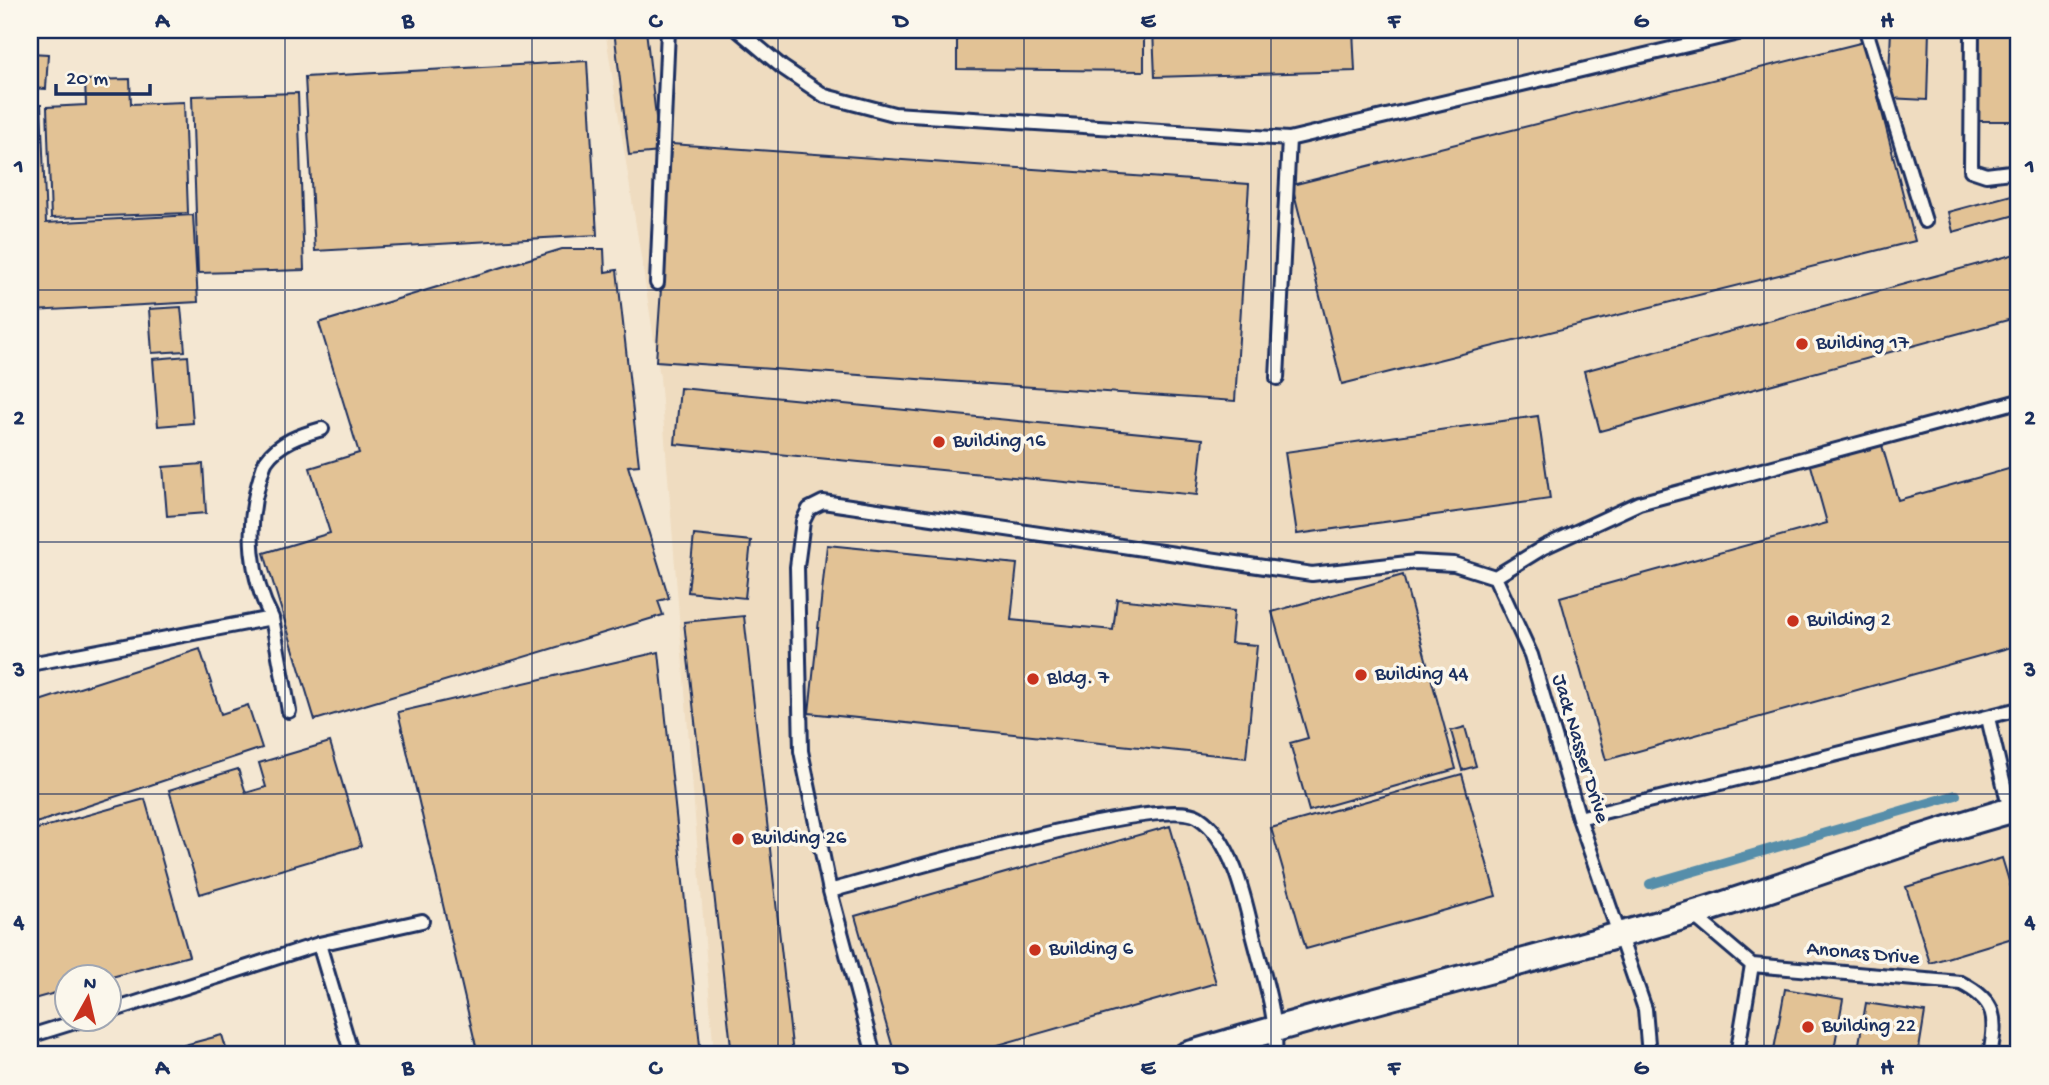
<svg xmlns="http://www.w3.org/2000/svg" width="2049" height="1085" font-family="'Gochi Hand',sans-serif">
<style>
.built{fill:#efdcc0}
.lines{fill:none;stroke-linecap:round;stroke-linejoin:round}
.stream{stroke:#578eaa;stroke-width:10}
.building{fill:#e2c295;stroke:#1b2f5e;stroke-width:2}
.lane-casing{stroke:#1b2f5e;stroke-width:18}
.street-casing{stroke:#1b2f5e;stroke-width:30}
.lane{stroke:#fbf7ec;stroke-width:12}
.street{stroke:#fbf7ec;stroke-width:24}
.grid{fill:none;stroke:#1b2f5e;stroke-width:2;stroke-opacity:0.55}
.poi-dot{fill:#c8321e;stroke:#fbf7ec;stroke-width:2.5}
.labels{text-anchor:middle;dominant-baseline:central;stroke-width:7;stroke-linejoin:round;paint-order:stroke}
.poi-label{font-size:21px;fill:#1b2f5e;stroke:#fbf7ec;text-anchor:start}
.street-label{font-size:21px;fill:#1b2f5e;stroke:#fbf7ec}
.neatline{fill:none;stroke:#1b2f5e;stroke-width:2.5}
.grid-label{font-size:23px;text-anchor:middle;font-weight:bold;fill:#1b2f5e}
</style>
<rect width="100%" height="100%" fill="#f4e7d2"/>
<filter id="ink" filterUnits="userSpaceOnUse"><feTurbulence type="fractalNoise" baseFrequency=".0143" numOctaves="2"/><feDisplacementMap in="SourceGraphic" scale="14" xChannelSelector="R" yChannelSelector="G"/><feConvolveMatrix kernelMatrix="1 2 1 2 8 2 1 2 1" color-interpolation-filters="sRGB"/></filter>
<g filter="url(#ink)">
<path class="built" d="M605 30H2019V1055H714L660 377Z"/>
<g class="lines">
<path class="stream" d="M1650 884 1956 795"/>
</g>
<path class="building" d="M614 30H646L660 152 629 155Z
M957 30H1144V71L957 69Z
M1153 30H1353L1355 71 1155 77Z
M1891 30H1929L1927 100 1888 98Z
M1975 30H2019V121H1975Z
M1864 42 1915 241 1342 384 1292 185Z
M30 53 48 54 46 89 30 88Z
M587 61 597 235 315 251 305 77Z
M130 79 131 104 184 102 188 213 51 218 47 107 86 105 85 80Z
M298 93 304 270 198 273 192 96Z
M30 105H41L46 223 193 215 198 302 32 311Z
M671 144 1249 184 1235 401 656 361Z
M2019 193V214L1953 232 1948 212Z
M562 249H604L605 272 617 270 639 465 628 466 669 598 658 601 663 615 315 720 264 553 330 533 310 468 359 453 319 323Z
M2019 253V317L1600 431 1584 371Z
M181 307 185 351 152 353 149 309Z
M188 356 193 423 158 426 153 359Z
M680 388 1203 439 1197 495 675 444Z
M1538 416 1550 499 1297 534 1285 452Z
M1881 442 1898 500 2019 466V645L1606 760 1560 597 1827 523 1810 462Z
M203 464 206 513 167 516 163 467Z
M694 535 751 541 745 598 688 592Z
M827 545 1017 564 1011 620 1113 630 1117 599 1234 611 1231 643 1257 645 1246 758 809 713Z
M1403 575 1456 769 1309 811 1290 743 1308 738 1272 612Z
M744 616 793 1055H732L684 622Z
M200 649 221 714 248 705 262 748 30 825V704Z
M659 652 701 1055H478L398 712Z
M1465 727 1476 766 1462 770 1451 731Z
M330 742 361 846 200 894 169 790 238 769 246 793 266 787 259 763Z
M1462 774 1496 896 1306 949 1271 828Z
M145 799 189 956 108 978 66 976V990L30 1000V831Z
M1170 826 1216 983 963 1055H895L855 916Z
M2002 858 2019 914V936L1930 963 1906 887Z
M1785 989 1843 999 1833 1055H1773Z
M1866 1003 1925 1012 1918 1055H1857Z
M2019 1012V1055H2012Z
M222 1035 228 1055H147Z"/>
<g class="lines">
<defs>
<path id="lane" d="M738 30 782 67 825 96 894 114 1289 139 1751 30
M1866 30 1925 221
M1972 30 1971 170 1986 175 2019 171
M657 283 668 30
M1277 378 1289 139
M1495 577 1531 655 1579 818 1645 1009 1649 1055
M272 618 289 711
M30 664 272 618C250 577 246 527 259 482 261 475 263 466 266 461 279 442 301 435 322 429
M1988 718 2010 810
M1579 818 2019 709
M830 891C884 876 1162 794 1198 817 1231 838 1244 895 1252 930 1262 971 1278 1014 1275 1055
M1692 914 1752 965 1961 983C1997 1001 1997 1019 1990 1055
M319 944 352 1055
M108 1012 319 944 422 921
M30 1036 88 1018
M874 1055 830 891 801 751 797 567 803 521 809 509 823 502 1312 574 1416 562 1454 564 1495 577 1544 547 1639 503 2019 401
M1737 1055 1752 965"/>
<path id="street" d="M1186 1055C1354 1004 1524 964 1692 914 1801 881 1909 838 2019 808"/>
</defs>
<use href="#lane" class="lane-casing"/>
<use href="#street" class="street-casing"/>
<use href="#lane" class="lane"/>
<use href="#street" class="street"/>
</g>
</g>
<path class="grid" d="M285 30V1055M532 30V1055M778 30V1055M1024 30V1055M1271 30V1055M1518 30V1055M1764 30V1055M30 290H2019M30 542H2019M30 794H2019"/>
<g class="poi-dot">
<circle cx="1802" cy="344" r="7"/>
<circle cx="939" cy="442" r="7"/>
<circle cx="1793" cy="621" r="7"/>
<circle cx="1361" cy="675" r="7"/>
<circle cx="1033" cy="679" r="7"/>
<circle cx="738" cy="839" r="7"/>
<circle cx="1035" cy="950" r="7"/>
<circle cx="1808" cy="1027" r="7"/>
</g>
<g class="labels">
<g class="poi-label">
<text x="1816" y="344">Building 17</text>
<text x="953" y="442">Building 16</text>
<text x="1807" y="621">Building 2</text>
<text x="1375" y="675">Building 44</text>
<text x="1047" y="679">Bldg. 7</text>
<text x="752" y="839">Building 26</text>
<text x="1049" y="950">Building 6</text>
<text x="1822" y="1027">Building 22</text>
</g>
<g class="street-label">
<text transform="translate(1579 749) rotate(73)">Jack Nasser Drive</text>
<text transform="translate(1863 955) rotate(5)">Anonas Drive</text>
</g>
</g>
<rect width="2049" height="1085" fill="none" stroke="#fbf7ec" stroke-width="77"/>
<g transform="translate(88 998) rotate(8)"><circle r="33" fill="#fbf7ec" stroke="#a1a7b3" stroke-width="2"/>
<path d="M0-5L12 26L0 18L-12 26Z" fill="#c8321e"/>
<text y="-10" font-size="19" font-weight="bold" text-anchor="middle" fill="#1b2f5e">N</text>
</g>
<path d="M56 84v10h94v-10" fill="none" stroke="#1b2f5e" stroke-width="3.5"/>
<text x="66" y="84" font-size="21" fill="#1b2f5e" stroke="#fbf7ec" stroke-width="5" paint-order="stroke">20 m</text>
<rect x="38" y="38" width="1972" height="1008" class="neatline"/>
<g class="grid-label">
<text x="162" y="27">A</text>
<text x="408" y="27">B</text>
<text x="655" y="27">C</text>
<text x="901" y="27">D</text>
<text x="1148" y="27">E</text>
<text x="1394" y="27">F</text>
<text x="1641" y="27">G</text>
<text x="1887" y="27">H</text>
<text x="19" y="172">1</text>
<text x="2030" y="172">1</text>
<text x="19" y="424">2</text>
<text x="2030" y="424">2</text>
<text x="19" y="676">3</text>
<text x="2030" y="676">3</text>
<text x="19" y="928">4</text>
<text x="2030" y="928">4</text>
<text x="162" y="1074">A</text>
<text x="408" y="1074">B</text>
<text x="655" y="1074">C</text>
<text x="901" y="1074">D</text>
<text x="1148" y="1074">E</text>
<text x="1394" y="1074">F</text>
<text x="1641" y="1074">G</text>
<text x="1887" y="1074">H</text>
</g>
</svg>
